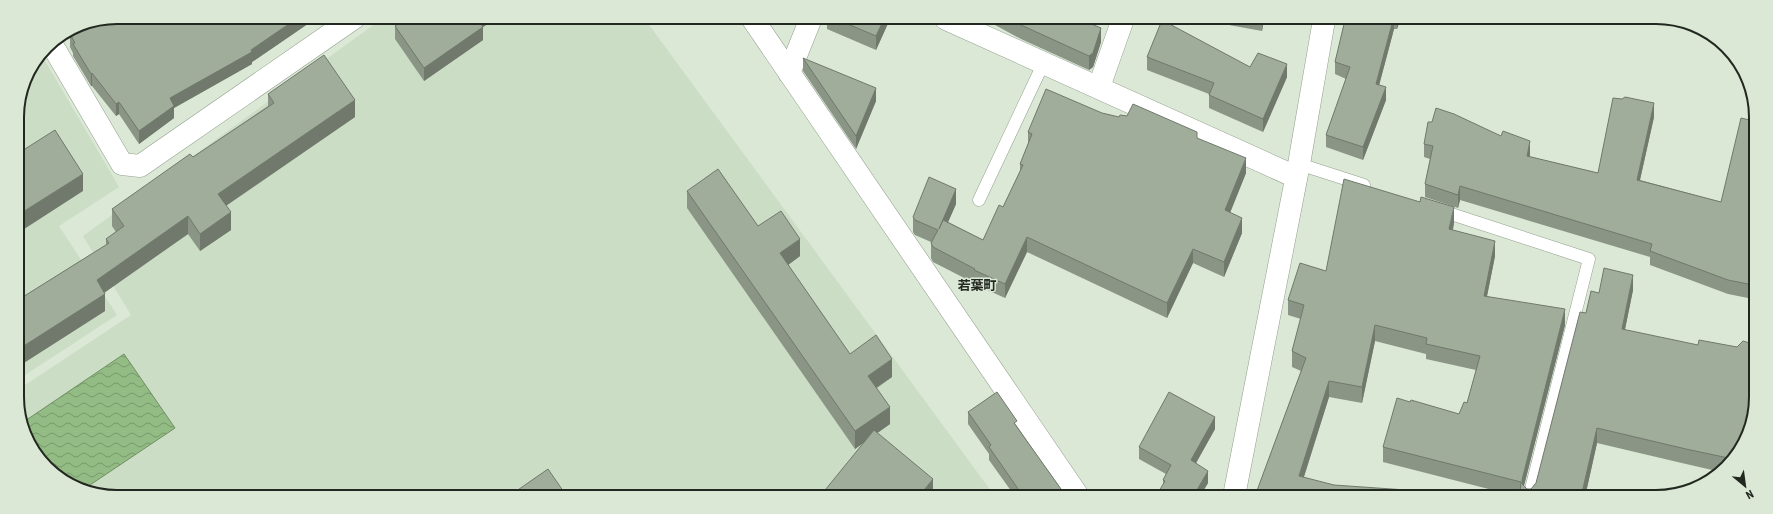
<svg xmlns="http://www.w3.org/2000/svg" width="1773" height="514" font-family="'Roboto Condensed','Noto Sans JP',sans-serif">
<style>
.built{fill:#cbddc5}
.water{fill:url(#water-waves);stroke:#718f66}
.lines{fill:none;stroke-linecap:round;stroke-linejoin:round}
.lane-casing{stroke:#929f8d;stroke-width:13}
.street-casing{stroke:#929f8d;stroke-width:23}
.secondary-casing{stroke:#929f8d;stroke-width:23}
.lane{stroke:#fff;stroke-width:12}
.street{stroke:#fff;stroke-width:22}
.secondary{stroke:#fff;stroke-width:22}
.wall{fill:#8a9585}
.shaded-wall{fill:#70796c}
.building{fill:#a0ad9b;stroke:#70796c}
.labels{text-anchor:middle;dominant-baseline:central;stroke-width:3;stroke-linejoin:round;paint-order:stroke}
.neighbourhood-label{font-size:13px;font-weight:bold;fill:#222720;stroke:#dae8d5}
.rim{fill:none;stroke:#222720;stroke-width:2}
</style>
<defs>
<pattern id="water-waves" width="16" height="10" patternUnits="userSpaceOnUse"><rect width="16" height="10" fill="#93bc84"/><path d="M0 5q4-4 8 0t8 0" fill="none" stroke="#78996c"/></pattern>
</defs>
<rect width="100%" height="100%" fill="#dae8d5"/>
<path class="built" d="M383 18H644L994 495 91 494 46 467 19 416V389L131 315 83 236Z
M39 57 44 59 119 187 59 226 117 315 19 379 17 111 25 79Z"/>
<path class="water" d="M124 354 175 428 84 489 46 467 22 423Z"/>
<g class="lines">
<defs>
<path id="lane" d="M1299 164 1364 185
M979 200 1044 62
M1439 210 1589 259 1529 497"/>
<path id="street" d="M752 18 1078 496
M946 19 1296 177
M51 43 122 164 140 166 354 18
M789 73 811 18
M1099 87 1123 19"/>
<path id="secondary" d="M1234 496 1299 164 1324 20"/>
</defs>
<use href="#lane" class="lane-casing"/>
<use href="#street" class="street-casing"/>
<use href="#secondary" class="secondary-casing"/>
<use href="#lane" class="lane"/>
<use href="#street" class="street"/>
<use href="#secondary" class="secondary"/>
</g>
<path class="wall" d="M315 17V19L252 62V64L174 108V118L139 144 119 114 116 116 92 86H91L73 56V53L70 47V34Z
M408 18H497L483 27V40L424 81 395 39V26Z
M827 19H890L876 50 827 29Z
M984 19H1088L1086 22 1101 42 1093 67 1089 70 1021 39Z
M1196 19H1264L1262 31Z
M1345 20H1400L1397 29H1394L1379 85 1386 100 1363 160 1326 147V135L1346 79 1335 74V62Z
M1147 57 1250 67 1287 77 1263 132 1209 108V94L1147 70Z
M803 58 876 101 856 149 803 71Z
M268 94 355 117 226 206 231 230 200 251 188 234 104 292 105 311 19 366 18 300 106 245V239L116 232 112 226V209L193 157 268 106Z
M1102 113 1197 138 1246 173 1230 213 1242 233 1224 277 1193 263 1167 318 1027 252 1005 298 974 284V283L933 262 931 258V242L915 235 913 232V217L956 204 948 222 983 240 1003 207 1020 172V164L1028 144V132Z
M1654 117 1640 180 1721 202 1754 121 1753 299 1728 294 1650 265V257L1460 200 1458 208 1425 197V184L1430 159 1424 157V144L1530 155V157L1598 173Z
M687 191 758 226 800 256 788 265 850 354 892 377 877 388 890 424 877 433 933 495 864 442 855 449 687 208Z
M1454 223 1453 230 1495 256 1487 296 1565 325 1524 486 1527 489H1531L1536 483 1586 313 1599 293 1633 290 1625 329 1739 452 1721 472 1686 464 1597 443 1585 497 1516 496 1383 462V447L1459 414 1467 403 1476 370 1426 359V354L1375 341 1362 403 1329 397 1304 477 1255 496 1301 371 1292 367V351L1301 319 1288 315V300L1326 271Z
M968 412 1017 427 1066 496 1014 495 989 460V454L968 424Z
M1215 429 1196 463 1208 483 1202 493 1163 484V480L1166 474 1139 459V447Z"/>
<path class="shaded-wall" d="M299 17H315V19L252 62V64L174 108V118L139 144V131L170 98 251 50Z
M479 18H497L483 27V40L424 81V68Z
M884 19H890L876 50V36Z
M1082 19H1088L1082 34Z
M1262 19H1264L1262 31Z
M1393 20H1394V29L1376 97V84Z
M1397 20H1400L1397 29Z
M1101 28V42L1093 67 1089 70V56Z
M1287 64V77L1263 132V119Z
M92 73V86H91V74Z
M1386 87V100L1363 160V147Z
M876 88V101L856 149V136Z
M355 100V117L218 211V194Z
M119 102V114L116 116V104Z
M1654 103V117L1637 193V180Z
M1530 141V155L1527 170V156Z
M1246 158V173L1225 225V210Z
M83 174V191L18 233V215Z
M1460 186V200L1458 208V195Z
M956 189V204L939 243V229Z
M1454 207V223L1449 245V229Z
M231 212V230L200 251V234Z
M188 216V234L97 298V280Z
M1242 218V233L1224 277V262Z
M1027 237V252L1005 298V284Z
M800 239V256L780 271V253Z
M1495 241V256L1484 311V296Z
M1193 249V263L1167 318V303Z
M1633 275V290L1622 344V329Z
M105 294V311L19 366V349Z
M1565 309V325L1522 493V480Z
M1375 325V341L1362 403V387Z
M892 359V377L868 393V376Z
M1329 381V397L1299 492V476Z
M890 407V424L855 449V431Z
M1753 410V423L1749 431V426Z
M1215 417V429L1191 472V460Z
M1597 428V443L1585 497H1581Z
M1208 471V483L1200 496 1197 490Z
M933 479V495H920Z"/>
<path class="building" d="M117 17H299L251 50 252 52 170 98 174 106 139 131 119 102 116 104 92 73 91 74 73 44 75 43 70 34 90 22Z
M408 18H479L477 19 483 27 424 68 395 26Z
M836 19H884L876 36Z
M1010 19H1082V20L1101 28 1093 53 1089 56 1021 25Z
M1162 20 1250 67 1258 53 1287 64 1263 119 1209 95 1214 83 1147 57Z
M1345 20H1393L1376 84 1386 87 1363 147 1326 135 1350 67 1335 62Z
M324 55 355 100 218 194 231 212 200 234 188 216 97 280 105 294 19 349 18 300 109 243 106 239 124 226 112 209 190 154 193 157 274 103 268 94Z
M803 58 876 88 856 136Z
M1046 89 1102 113 1119 117 1120 115 1127 116 1133 104 1197 132V138L1246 158 1225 210 1242 218 1224 262 1193 249 1167 303 1027 237 1005 284 974 270 975 269 933 247 931 243 938 230 915 220 913 217 929 177 956 189 939 229 943 220 983 240 999 205 1003 207 1023 165 1020 164 1032 134 1028 132Z
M1625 97 1654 103 1637 180 1721 202 1741 118 1754 121 1753 285 1728 280 1650 251 1652 244 1460 186 1458 195 1425 184 1433 146 1424 144 1428 122H1432L1436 108 1454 114 1501 136 1503 131 1530 141 1527 156 1598 173 1613 98 1622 99Z
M55 130 83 174 18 215 17 154Z
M718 169 758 226 781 211 800 239 780 253 850 354 876 335 892 359 868 376 890 407 855 431 687 191Z
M1344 179 1420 202 1421 197 1454 207 1449 229 1495 241 1484 296 1565 309 1522 480V484L1527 489H1531L1536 483 1580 312 1586 313 1591 291 1599 293 1604 268 1633 275 1622 329 1698 345 1699 340 1737 347 1743 341 1753 344V410L1749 426 1751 427 1739 452 1733 459 1686 449 1597 428 1581 497H1536L1520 492 1521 482 1383 447 1397 398 1410 402 1411 400 1459 414 1464 402 1467 403 1480 356 1426 344 1427 338 1375 325 1362 387 1329 381 1299 476 1334 485 1492 496H1255L1306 358 1292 351 1304 305 1288 300 1300 263 1326 271Z
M997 392 1017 421 1014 423 1066 496H1023L989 447 991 445 968 412Z
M1169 392 1215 417 1191 460 1208 471 1197 490 1207 496H1156L1165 481 1163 480 1171 465 1139 447Z
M874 430 933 479 920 495H821Z
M548 469 566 495 512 494Z"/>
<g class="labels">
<g class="neighbourhood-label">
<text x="977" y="285">若葉町</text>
</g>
</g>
<path d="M0 0H1773V514H0ZM117 24H1656A93 93 0 0 1 1749 117V397A93 93 0 0 1 1656 490H117A93 93 0 0 1 24 397V117A93 93 0 0 1 117 24Z" fill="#dae8d5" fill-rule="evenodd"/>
<path class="rim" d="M117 24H1656A93 93 0 0 1 1749 117V397A93 93 0 0 1 1656 490H117A93 93 0 0 1 24 397V117A93 93 0 0 1 117 24Z"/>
<g transform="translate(1745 486) rotate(151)" stroke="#dae8d5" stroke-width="3" paint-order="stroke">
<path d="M0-3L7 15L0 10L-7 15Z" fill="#222720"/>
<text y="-6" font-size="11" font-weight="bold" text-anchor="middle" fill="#222720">N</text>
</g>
</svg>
